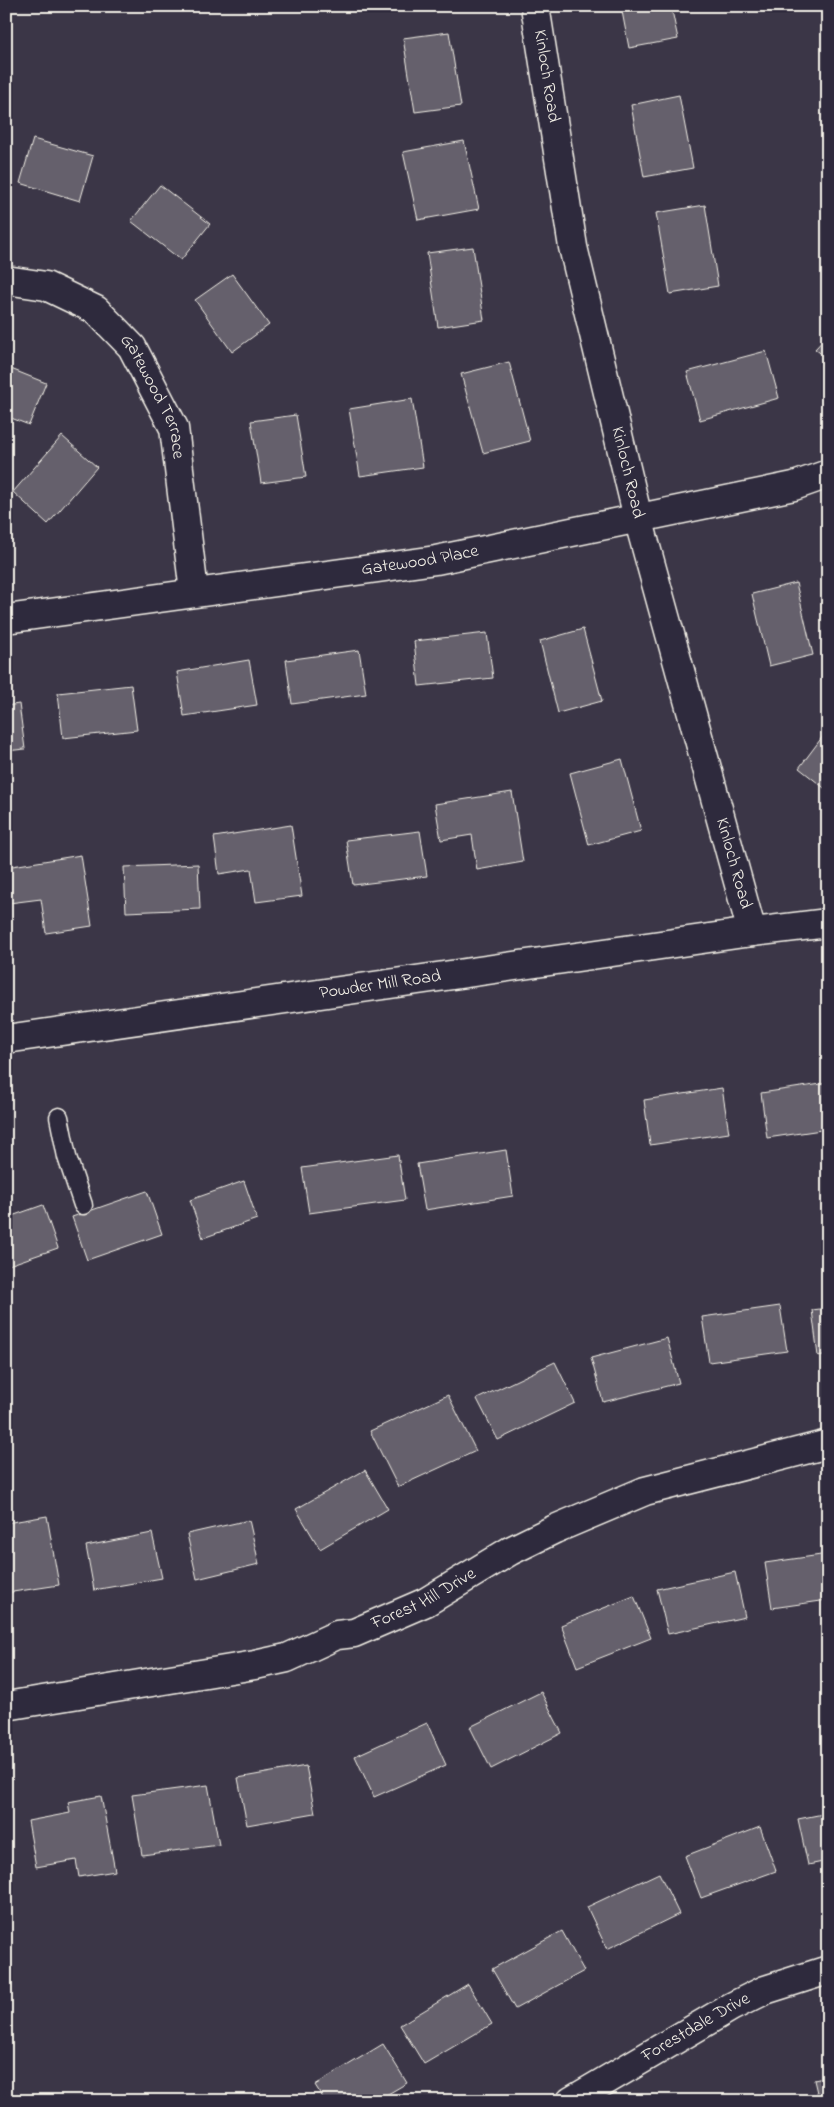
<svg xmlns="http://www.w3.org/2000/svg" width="834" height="2107" font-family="'Indie Flower',sans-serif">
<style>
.building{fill:#65616c;stroke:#f4f1e8}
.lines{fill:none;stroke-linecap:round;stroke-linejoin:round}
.service-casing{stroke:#f4f1e8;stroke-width:21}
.minor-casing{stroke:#f4f1e8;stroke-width:31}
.secondary-casing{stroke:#f4f1e8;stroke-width:31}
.service{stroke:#2f2a3d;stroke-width:18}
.minor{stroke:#2f2a3d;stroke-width:28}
.secondary{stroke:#2f2a3d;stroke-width:28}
.labels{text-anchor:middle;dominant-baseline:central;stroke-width:4;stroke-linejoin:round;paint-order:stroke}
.street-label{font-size:18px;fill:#f4f1e8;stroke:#2f2a3d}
</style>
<rect width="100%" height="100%" fill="#3b3647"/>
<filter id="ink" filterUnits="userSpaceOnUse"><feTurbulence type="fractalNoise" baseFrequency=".02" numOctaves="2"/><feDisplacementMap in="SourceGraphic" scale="10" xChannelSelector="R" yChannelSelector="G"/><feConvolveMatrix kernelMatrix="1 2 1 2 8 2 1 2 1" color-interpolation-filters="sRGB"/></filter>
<g filter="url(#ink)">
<path class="building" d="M621 6H671L678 39 629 48Z
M449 32 461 106 415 112 403 38Z
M679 95 693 168 644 177 631 105Z
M33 139 93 156 80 201 20 183Z
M464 141 479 209 418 220 403 152Z
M160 185 210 224 181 260 131 221Z
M705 205 718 286 670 294 656 213Z
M473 247 484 320 438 327 427 253Z
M232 274 269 325 232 352 195 300Z
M828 335V359L815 349Z
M766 351 779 398 700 420 687 372Z
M509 362 530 441 483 453 461 374Z
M6 367 46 383 29 425 6 416Z
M412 399 423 467 360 476 349 409Z
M296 415 306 477 261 483 251 421Z
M62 436 97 467 48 524 13 492Z
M796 583 813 655 769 666 752 594Z
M583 629 602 701 558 713 540 641Z
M487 633 493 678 419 686 414 641Z
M359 650 366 694 292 704 286 660Z
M249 660 257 705 184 716 177 672Z
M131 685 137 730 63 738 58 693Z
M19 704 25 749 6 751V706Z
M826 732 828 734V791L799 768Z
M622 759 641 831 589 845 570 773Z
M512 792 523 862 477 870 472 835 441 840 435 804Z
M291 825 302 896 256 902 251 869 219 874 214 837Z
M420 831 427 876 353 885 346 840Z
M81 855 92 926 46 933 41 899 9 903 6 867Z
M198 864 200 909 126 912 124 867Z
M828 1083V1129L767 1138 761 1093Z
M722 1088 729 1133 650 1145 644 1100Z
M506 1150 513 1196 425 1210 417 1164Z
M398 1155 405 1200 309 1213 302 1168Z
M244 1181 257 1219 203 1238 190 1200Z
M147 1191 162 1234 87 1260 72 1217Z
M43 1205 58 1248 6 1266V1218Z
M780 1306 787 1351 709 1362 702 1317Z
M828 1308V1354L818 1356 812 1310Z
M667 1338 679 1383 603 1402 591 1358Z
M555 1362 575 1403 498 1440 477 1399Z
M448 1395 476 1451 398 1487 370 1431Z
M365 1470 388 1509 320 1549 296 1509Z
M47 1516 59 1585 6 1593V1523Z
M249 1520 259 1564 197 1579 187 1534Z
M152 1533 162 1578 94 1590 86 1546Z
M828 1554V1600L772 1608 765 1563Z
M735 1572 745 1617 668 1634 657 1589Z
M634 1596 651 1638 577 1667 561 1625Z
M541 1692 562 1733 491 1769 470 1727Z
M427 1723 446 1765 374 1797 355 1756Z
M306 1766 315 1813 247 1825 238 1778Z
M208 1785 219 1845 142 1855 132 1795Z
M101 1796 115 1871 79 1877 76 1860 36 1867 28 1821 70 1813 68 1802Z
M828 1813V1861L808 1865 798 1819Z
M760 1827 776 1871 701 1898 685 1856Z
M6 1833 12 1873 6 1874Z
M659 1873 679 1914 607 1949 587 1907Z
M562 1931 584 1971 515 2009 492 1969Z
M468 1984 492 2024 424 2064 400 2025Z
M383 2044 407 2083 376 2101H325L315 2085Z
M828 2077V2101H819L814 2080Z"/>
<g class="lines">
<defs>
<path id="service" d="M59 1117 67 1157 83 1205"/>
<g id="minor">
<path id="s1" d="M535 6 573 247 638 518 752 932"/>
<path id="s2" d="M6 280 46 286 96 310 132 347 174 428 194 592"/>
<path id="s3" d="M6 619 436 560 794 486 828 474"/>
<path id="s4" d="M6 1706 255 1665 287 1658 337 1635 354 1633 426 1602 510 1551 555 1529 645 1491 828 1444"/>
<path id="s5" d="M571 2101 731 2007 765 1990 828 1970"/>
</g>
<g id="secondary">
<path id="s6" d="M6 1039 744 933 828 923"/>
</g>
</defs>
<use href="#service" class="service-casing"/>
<use href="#minor" class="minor-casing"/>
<use href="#secondary" class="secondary-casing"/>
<use href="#service" class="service"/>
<use href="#minor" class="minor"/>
<use href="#secondary" class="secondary"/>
</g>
</g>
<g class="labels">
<g class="street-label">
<text stroke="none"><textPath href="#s1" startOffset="71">Kinloch Road</textPath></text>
<text stroke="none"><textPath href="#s2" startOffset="202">Gatewood Terrace</textPath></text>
<text stroke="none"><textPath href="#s1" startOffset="476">Kinloch Road</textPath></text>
<text stroke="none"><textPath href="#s3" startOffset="418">Gatewood Place</textPath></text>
<text stroke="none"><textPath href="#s1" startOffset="881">Kinloch Road</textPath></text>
<text stroke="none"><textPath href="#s6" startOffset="378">Powder Mill Road</textPath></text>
<text stroke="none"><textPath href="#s4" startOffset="435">Forest Hill Drive</textPath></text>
<text stroke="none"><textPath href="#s5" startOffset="145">Forestdale Drive</textPath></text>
</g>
</g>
<rect width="834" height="2107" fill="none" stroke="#2f2a3d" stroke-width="25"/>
<rect x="12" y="12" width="809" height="2082" fill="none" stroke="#f4f1e8" stroke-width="2" filter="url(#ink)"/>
</svg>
